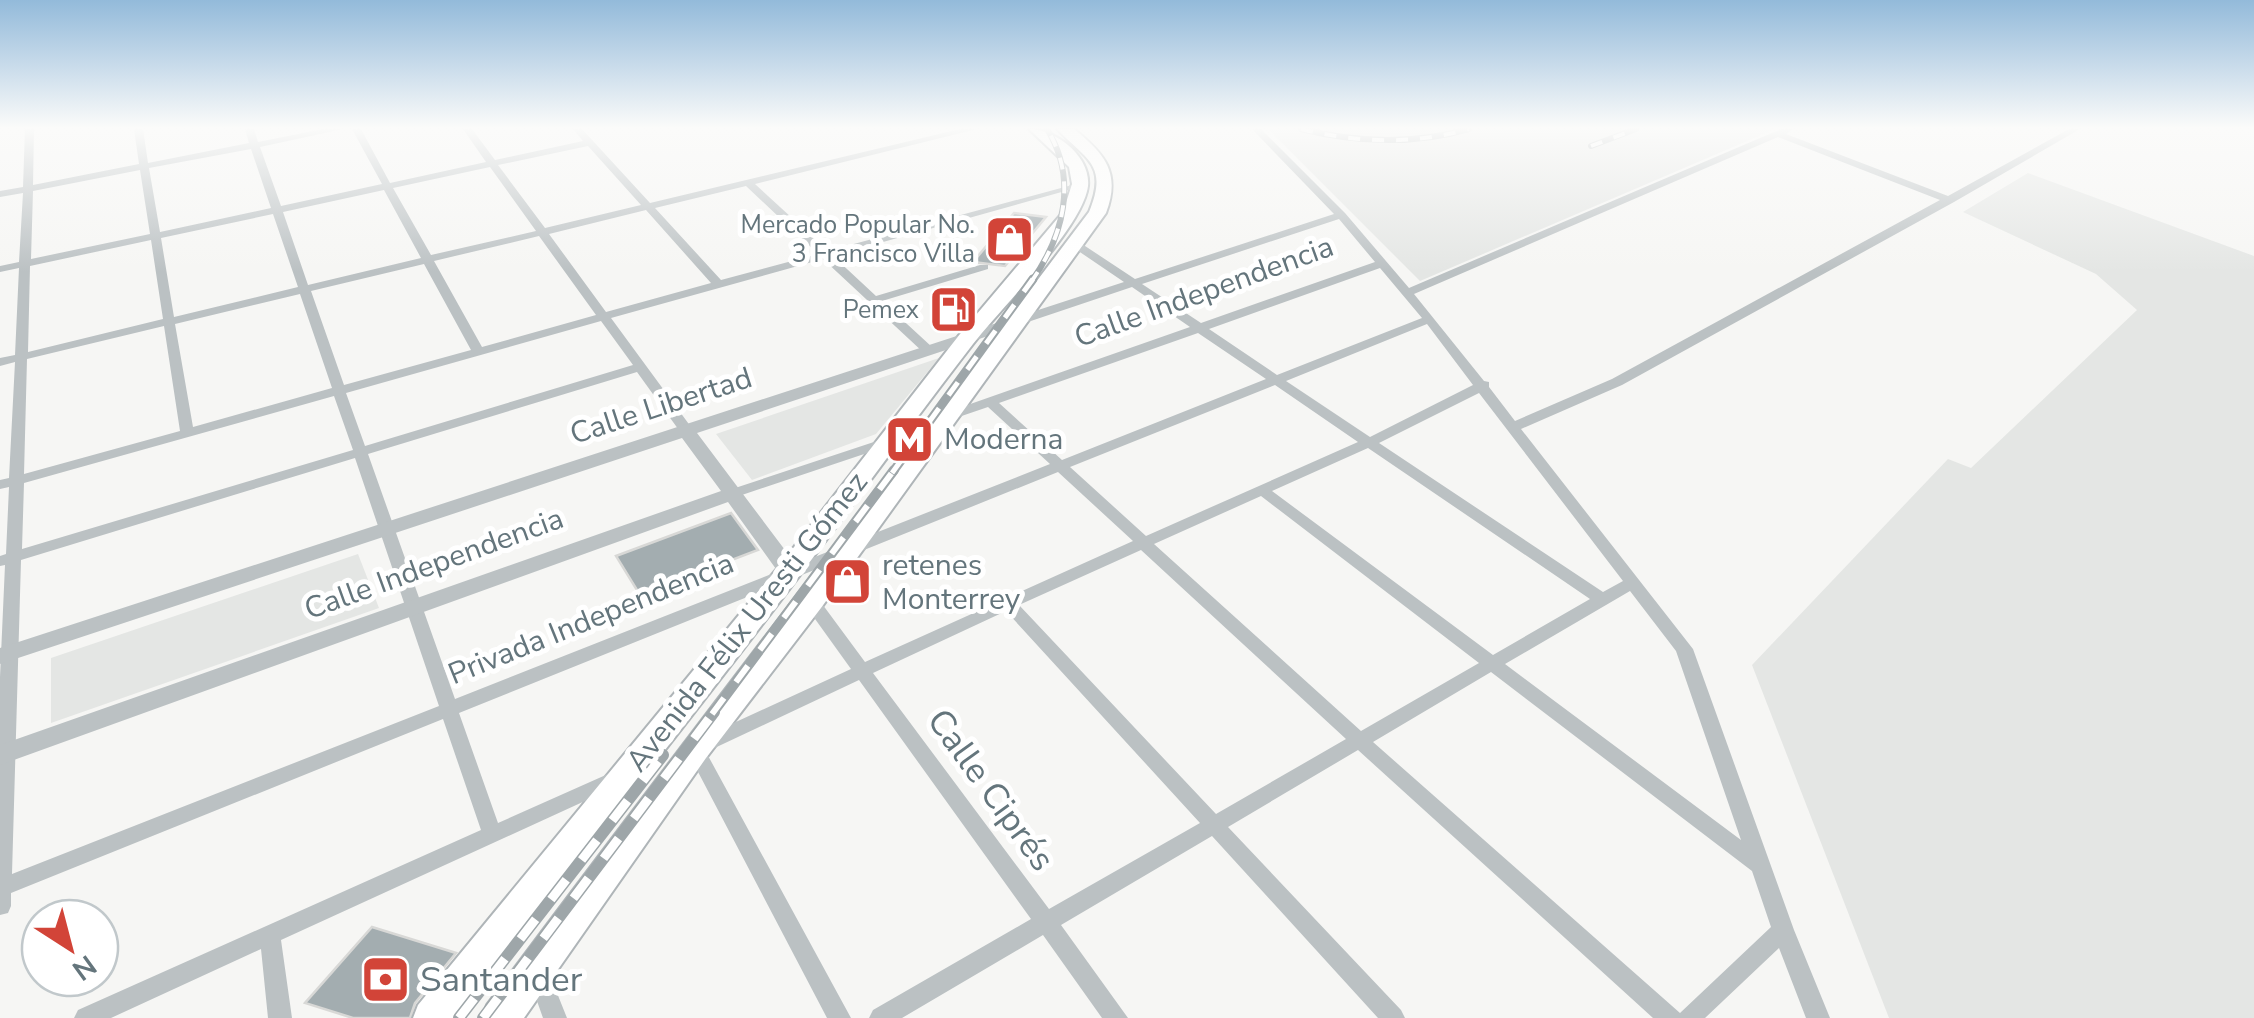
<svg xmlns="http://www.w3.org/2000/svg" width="2254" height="1018" font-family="'Nunito Sans',sans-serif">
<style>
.built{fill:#e4e6e4}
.building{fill:#a3adb0;stroke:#d8d8d6;stroke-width:2.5}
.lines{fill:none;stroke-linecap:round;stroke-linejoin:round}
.primary-casing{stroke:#afb5b8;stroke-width:4}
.minor{fill:#bbc1c3;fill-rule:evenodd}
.tertiary{fill:#bbc1c3;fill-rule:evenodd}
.primary{fill:#fff;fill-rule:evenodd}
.rail-far3-casing{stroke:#9ea6a9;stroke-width:6}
.rail-far2-casing{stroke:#9ea6a9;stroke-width:9}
.rail-far1-casing{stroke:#9ea6a9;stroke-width:10}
.rail-casing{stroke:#9ea6a9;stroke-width:12}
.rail-far3{stroke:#fff;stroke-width:4;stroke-dasharray:12;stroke-linecap:butt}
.rail-far2{stroke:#fff;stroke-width:5;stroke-dasharray:16;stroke-linecap:butt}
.rail-far1{stroke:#fff;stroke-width:6;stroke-dasharray:20;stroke-linecap:butt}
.rail{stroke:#fff;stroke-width:9;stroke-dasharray:25;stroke-linecap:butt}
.labels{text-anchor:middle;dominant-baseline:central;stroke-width:10;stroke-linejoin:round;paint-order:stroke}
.far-poi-label{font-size:25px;fill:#64757c;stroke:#fff;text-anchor:end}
.street-label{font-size:30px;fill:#64757c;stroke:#fff}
.poi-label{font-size:30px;fill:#64757c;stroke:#fff;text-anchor:start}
.near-street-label{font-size:35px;fill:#64757c;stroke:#fff}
.near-poi-label{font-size:35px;fill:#64757c;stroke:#fff;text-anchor:start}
</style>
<rect width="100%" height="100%" fill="#f6f6f4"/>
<path class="built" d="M1268 129H1775L1420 281Z
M2028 173 2254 256V1018H1889L1752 665 1948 459 1971 468 2137 310 2096 274 1963 212Z
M939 358 876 434 752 480 716 434Z
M358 554 379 608 51 723V658Z"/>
<path class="building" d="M1014 213 1046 217 1005 266 973 262Z
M731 513 758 550 640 595 616 556Z
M372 927 456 953 415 1003 410 1018H353L305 1003Z"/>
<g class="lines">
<defs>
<path id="primary" d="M1029 129C1055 129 1091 156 1088 186 1083 227 1001 308 973 344 914 420 858 498 800 575 687 724 570 870 456 1018H413L418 1005 780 565 960 334 1063 212 1072 184 1069 167Z
M1057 129H1074C1105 154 1121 173 1106 213L821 608 706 758 524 1018H482L487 1005C685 739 889 477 1089 212 1109 164 1086 160 1057 129Z"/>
</defs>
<use href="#primary" class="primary-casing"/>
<path class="minor" d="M25 129H34L33 185 139 164 134 129H143L148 163 249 143 245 129H254L258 142 323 129H343L260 147 281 206 382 184 352 129H361L390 183 486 162 463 129H472L495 160 583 141 573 129H582L650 203 960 129H977L755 184 828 251 1083 182V186L833 256 876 296 980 265H988V269L882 301 932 347V353H924L823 259 611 318 691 427 693 430 691 433H681L637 372 368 454 455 699 1050 464 988 407 944 422 937 418 939 415 1190 327 1132 287 1019 325H1011V319L1124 282 1071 246V242H1079L1135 279 1334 214 1252 129H1261L1345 213 1409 288 1781 129H1793L1786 134 1948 196 2069 129H2080L1954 202 1622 385 1521 429 1693 649 1794 930 1830 1018H1806L1779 948 1705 1018H1653L1358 750 1228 827 1401 1010 1405 1018H1378L1212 836 1061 925 1128 1018H1102L1043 935 902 1018H869L873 1010 1031 919 859 680 706 752 851 1018H827L686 749 688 744 851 669 805 605 803 601 805 597H817L865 662 1133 541 1058 472 459 713 498 823 608 774 615 771 622 774 625 779 622 784 281 940 292 1018H268L261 949 111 1018H74L78 1010 481 830 443 719 11 893V906L8 913 0 915V677L5 565 0 566V556L6 554 9 487 0 489V480L9 478 15 362 0 366V358L15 355 19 268 0 272V266L19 262 23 193 0 197V191L23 187ZM1778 137 1940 200 1612 379 1515 421 1489 387V382L1484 381 1414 294ZM588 146 641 205 545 228 498 165ZM251 149 271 208 160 232 149 168ZM490 167 536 231 431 255 393 188ZM140 170 150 234 31 259 33 191ZM746 186 818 254 721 280 655 208ZM384 190 421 258 308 285 283 212ZM646 210 711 283 606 312 549 234ZM273 214 298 287 174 317 161 238ZM1339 219 1375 262 1201 323 1142 284ZM539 236 596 315 482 347 434 261ZM151 240 163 319 28 352 30 266ZM424 264 471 350 344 385 311 291ZM1380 268 1422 318 1277 375 1209 329ZM300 294 332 388 193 427 175 324ZM601 321 633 365 365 446 346 393ZM1427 324 1473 385 1370 437 1286 381ZM164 326 180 431 24 474 27 359ZM1198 333 1266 379 1062 460 999 403ZM1275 385 1358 442 1146 536 1070 467ZM1479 393 1623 581 1603 592 1379 443ZM334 396 353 450 22 549 24 483ZM1368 448 1590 599 1493 655 1272 491ZM355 458 439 706 12 874 21 560ZM1261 496 1479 663 1361 731 1154 544ZM1141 550 1346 739 1216 814 1019 605ZM1630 591 1676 651 1741 840 1505 664ZM1006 611 1200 823 1049 909 873 673ZM1491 672 1752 871 1771 927 1680 1013 1373 742Z
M889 437 894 438 896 441 894 444 736 497 731 498 724 494 726 491Z
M537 960 545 963 567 1018H543L526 970 529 963Z"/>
<path class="tertiary" d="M1015 317 1023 322 1021 325 697 433 797 566 800 571 797 576H781L728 502 0 765V745L721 491 682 438 0 664V648Z"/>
<use href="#primary" class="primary"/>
<defs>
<path id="rail-far3" d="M1301 129C1358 143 1413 145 1469 129
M1591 146 1636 129
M1031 282C1064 236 1078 179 1047 129"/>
<path id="rail-far2" d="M892 473 1033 279"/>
<path id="rail-far1" d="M712 714 894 470"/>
<path id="rail" d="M459 1018 663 755
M483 1018 714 712"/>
</defs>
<use href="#rail-far3" class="rail-far3-casing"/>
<use href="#rail-far2" class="rail-far2-casing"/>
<use href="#rail-far1" class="rail-far1-casing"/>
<use href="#rail" class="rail-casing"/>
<use href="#rail-far3" class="rail-far3"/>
<use href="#rail-far2" class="rail-far2"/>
<use href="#rail-far1" class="rail-far1"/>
<use href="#rail" class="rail"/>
</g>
<linearGradient id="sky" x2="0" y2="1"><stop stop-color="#93bada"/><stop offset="0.47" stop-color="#fbfbfa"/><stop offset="1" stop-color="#fbfbfa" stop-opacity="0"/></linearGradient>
<rect width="2254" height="272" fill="url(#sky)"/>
<defs>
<symbol id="shop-square" viewBox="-11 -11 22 22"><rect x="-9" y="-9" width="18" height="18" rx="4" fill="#d24438" stroke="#fff"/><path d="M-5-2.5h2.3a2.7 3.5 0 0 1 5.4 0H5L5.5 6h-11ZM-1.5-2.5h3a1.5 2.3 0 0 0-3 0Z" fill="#fff"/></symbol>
<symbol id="fuel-square" viewBox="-11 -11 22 22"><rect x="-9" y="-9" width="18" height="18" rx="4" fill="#d24438" stroke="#fff"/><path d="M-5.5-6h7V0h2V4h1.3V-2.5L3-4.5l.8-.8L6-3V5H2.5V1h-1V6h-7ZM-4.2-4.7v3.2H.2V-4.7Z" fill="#fff"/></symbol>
<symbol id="metro-square" viewBox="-11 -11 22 22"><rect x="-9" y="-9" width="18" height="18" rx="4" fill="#d24438" stroke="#fff"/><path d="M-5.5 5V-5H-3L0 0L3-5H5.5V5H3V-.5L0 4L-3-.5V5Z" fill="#fff"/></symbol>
<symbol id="bank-square" viewBox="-11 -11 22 22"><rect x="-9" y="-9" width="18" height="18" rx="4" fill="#d24438" stroke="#fff"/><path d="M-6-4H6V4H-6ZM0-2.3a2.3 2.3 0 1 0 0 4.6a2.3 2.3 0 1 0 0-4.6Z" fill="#fff"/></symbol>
</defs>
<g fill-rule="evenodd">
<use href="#shop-square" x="982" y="212" width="55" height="55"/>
<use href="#fuel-square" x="926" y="282" width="55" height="55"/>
<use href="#metro-square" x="882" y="412" width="55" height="55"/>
<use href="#shop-square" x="820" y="554" width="55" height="55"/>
<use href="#bank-square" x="358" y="952" width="55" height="55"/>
</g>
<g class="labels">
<g class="far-poi-label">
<text x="975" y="225">Mercado Popular No.<tspan x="975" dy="29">3 Francisco Villa</tspan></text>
<text x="919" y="310">Pemex</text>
</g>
<g class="street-label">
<text transform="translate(1204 292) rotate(-20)">Calle Independencia</text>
<text transform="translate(661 406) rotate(-18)">Calle Libertad</text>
<text transform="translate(434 564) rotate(-20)">Calle Independencia</text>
<text transform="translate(591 619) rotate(-22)">Privada Independencia</text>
<text transform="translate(747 622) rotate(-52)">Avenida Félix Uresti Gómez</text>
</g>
<g class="poi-label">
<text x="944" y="439">Moderna</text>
<text x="882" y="565">retenes<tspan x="882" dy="34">Monterrey</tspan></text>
</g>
<g class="near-street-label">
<text transform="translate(991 790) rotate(54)">Calle Ciprés</text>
</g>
<g class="near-poi-label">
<text x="420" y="979">Santander</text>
</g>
</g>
<g transform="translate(70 948) rotate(144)"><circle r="48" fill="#ffffff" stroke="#c1c8cb" stroke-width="2.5"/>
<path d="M0-8L18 38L0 25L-18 38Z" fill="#d24438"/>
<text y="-15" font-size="28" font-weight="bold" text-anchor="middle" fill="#64757c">N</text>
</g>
</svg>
